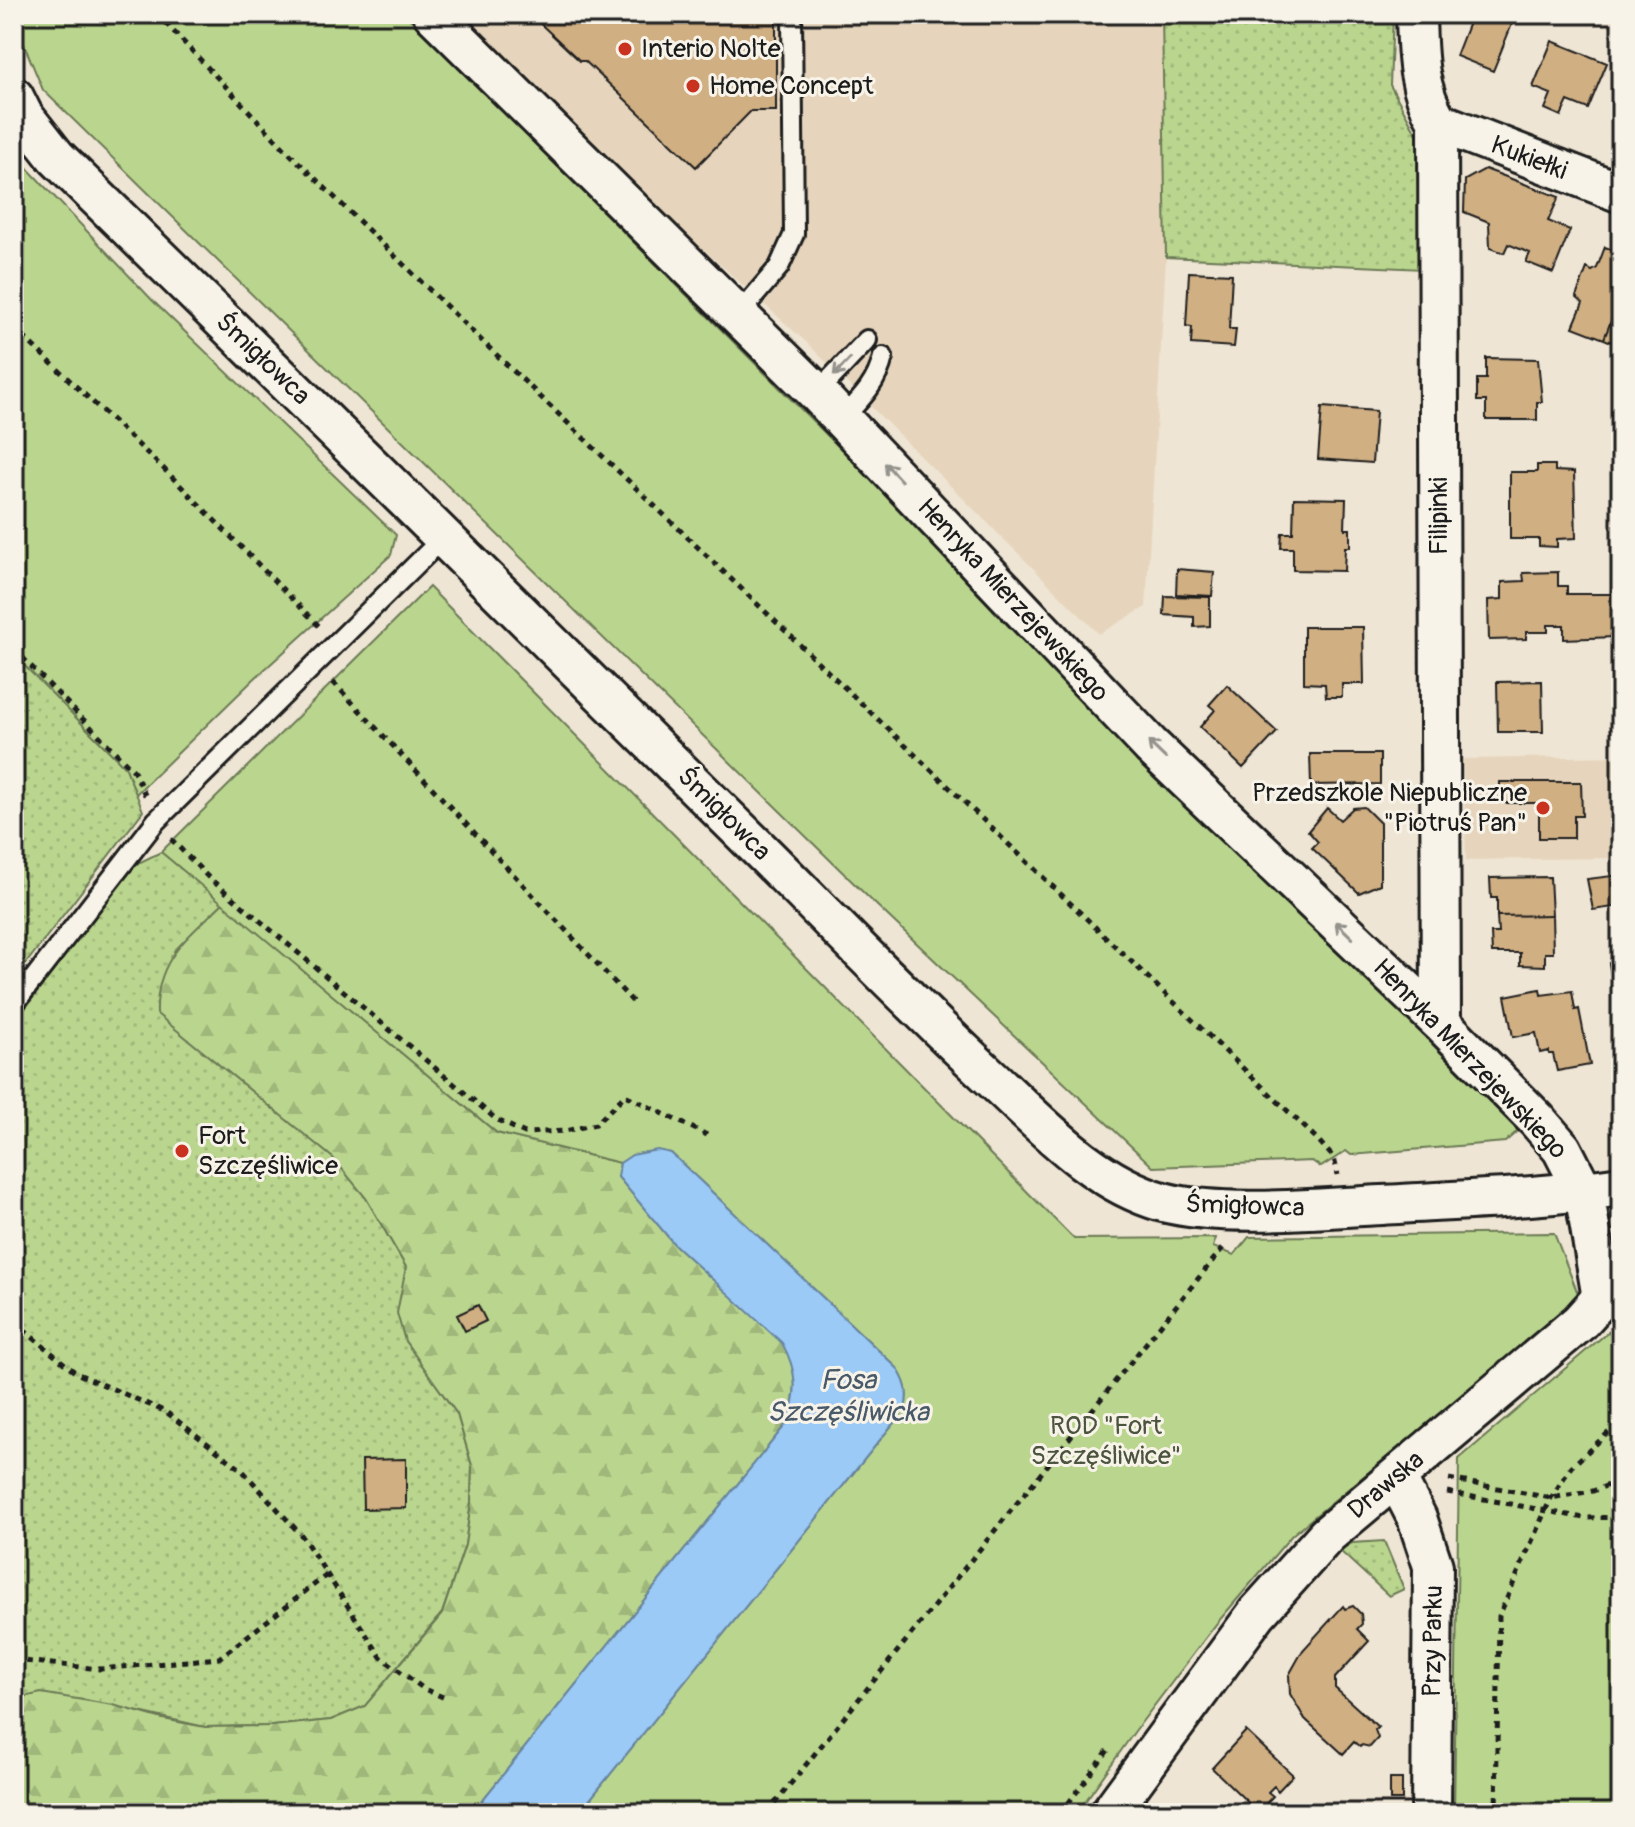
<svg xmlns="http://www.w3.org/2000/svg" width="1635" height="1827" font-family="Pangolin,sans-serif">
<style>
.built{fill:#e6d5bc}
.grass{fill:url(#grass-dots);stroke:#6b7955;stroke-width:2}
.forest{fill:url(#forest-firs);stroke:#6b7955;stroke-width:2}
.green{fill:#bad68e;stroke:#6b7955;stroke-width:2}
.water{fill:#9bcaf7;stroke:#68849f;stroke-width:2}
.building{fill:#d0af83;stroke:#1c1c1c;stroke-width:2}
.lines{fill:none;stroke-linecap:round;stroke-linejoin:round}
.lane-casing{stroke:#1c1c1c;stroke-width:24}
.street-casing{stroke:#1c1c1c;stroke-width:44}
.path{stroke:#1c1c1c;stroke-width:5;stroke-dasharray:6 6;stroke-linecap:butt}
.lane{stroke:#f7f3e8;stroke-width:18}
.street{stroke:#f7f3e8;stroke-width:38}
.oneway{stroke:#94928c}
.poi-dot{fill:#c8321e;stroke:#f7f3e8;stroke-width:3}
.labels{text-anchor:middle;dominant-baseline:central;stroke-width:6;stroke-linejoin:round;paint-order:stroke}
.poi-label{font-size:26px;fill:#1c1c1c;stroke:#f7f3e8;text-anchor:start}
.street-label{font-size:26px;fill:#1c1c1c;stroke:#f7f3e8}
.park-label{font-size:26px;fill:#4b543e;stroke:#f7f3e8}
.water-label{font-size:28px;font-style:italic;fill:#485969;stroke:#f7f3e8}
</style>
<defs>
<pattern id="grass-dots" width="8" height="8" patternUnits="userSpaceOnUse" patternTransform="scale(2)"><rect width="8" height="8" fill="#bad68e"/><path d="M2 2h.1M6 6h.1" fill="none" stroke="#9fb77a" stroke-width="1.8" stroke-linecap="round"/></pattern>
<pattern id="forest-firs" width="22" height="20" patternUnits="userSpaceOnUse" patternTransform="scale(2)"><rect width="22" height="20" fill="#bad68e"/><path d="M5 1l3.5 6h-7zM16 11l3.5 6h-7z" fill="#9fb77a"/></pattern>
</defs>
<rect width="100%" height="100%" fill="#efe5d4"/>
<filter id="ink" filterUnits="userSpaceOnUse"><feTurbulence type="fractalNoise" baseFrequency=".0125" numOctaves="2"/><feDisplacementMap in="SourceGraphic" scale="16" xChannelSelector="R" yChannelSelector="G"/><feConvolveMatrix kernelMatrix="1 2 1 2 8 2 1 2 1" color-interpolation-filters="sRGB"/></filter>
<g filter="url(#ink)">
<path class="built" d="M460 14H1162L1166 257 1146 607 1099 634 806 342 693 240Z
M1621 756V858L1466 860 1463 759Z"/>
<path class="grass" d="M1162 14H1393L1390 85 1425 149 1423 269 1166 257Z
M21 662 126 768 143 811 14 979V668Z
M161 852 223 903 174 951 366 1198 406 1267 403 1289 405 1341 457 1414 472 1466 471 1503 465 1545 442 1613 365 1706 331 1720 272 1726 205 1727 86 1700 20 1698 14 1705V1023L134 865Z
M1384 1541 1404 1589 1389 1596 1339 1550 1352 1543Z"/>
<path class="forest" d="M223 903 497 1133 620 1163 618 1177 674 1244 783 1343C798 1372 798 1392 787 1423L472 1813H14V1705L20 1698 41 1693 113 1705 163 1719 205 1727 272 1726 331 1720 365 1706 442 1614 465 1545 471 1503 472 1466 457 1414 405 1341 397 1313 406 1267 366 1198 333 1158 157 1014C155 960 187 938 223 903Z"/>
<path class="green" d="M19 14H405L1521 1128 1505 1142 1351 1155 1346 1151 1321 1167 1312 1161 1153 1167 870 899 43 90 20 35Z
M14 154 153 301 396 535 391 555 254 679 136 794 126 768 14 655Z
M429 587 1074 1239 1216 1238 1213 1247 1234 1255 1249 1237 1554 1233 1580 1299 1292 1535 1217 1623 1135 1731 1077 1813H579L905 1409C909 1392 906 1382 897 1368L671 1153C652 1149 637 1152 620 1163L497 1133 161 852Z
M1621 1321V1813H1454L1459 1459Z"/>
<path class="water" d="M657 1150 671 1153 897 1368C906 1382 909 1392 905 1409L579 1813H472L787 1423C798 1393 798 1372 782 1343L674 1244 618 1177 620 1163 632 1155Z"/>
<path class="building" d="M530 14H776V111H751L696 167 585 61H580Z
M1464 14H1516L1493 71 1456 56 1471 17Z
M1552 41 1607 63 1588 109 1568 101 1561 116 1545 109 1551 94 1533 87Z
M1485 169 1559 197 1548 221 1570 230 1553 273 1526 262 1530 253 1508 244 1504 253 1490 248 1489 222 1464 212 1465 180Z
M1605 247 1621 253V295L1604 339 1573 327 1583 303 1576 297 1587 268 1592 271 1597 268Z
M1189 272 1232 274 1229 329H1236L1234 347 1191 344 1192 327 1186 326Z
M1621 295V346L1604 339Z
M1486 358 1538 359 1542 402H1537V420H1486V401H1477V379H1486Z
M1322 407 1376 411 1372 463 1318 459Z
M1537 465H1555V471L1574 472 1576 538 1557 539V547L1539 546V539H1510V472H1537Z
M1294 498 1346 499 1345 529H1350V547H1345L1344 571 1293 570V548H1281L1282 533H1293Z
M1177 569 1214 572 1212 596 1176 594Z
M1558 572V586H1567V594H1613L1615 637 1564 639V625H1548V632H1526V639L1489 640 1488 600 1502 599V582L1524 581 1523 573Z
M1612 581H1621V637H1615Z
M1165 596 1210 597V626L1194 627V617L1164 615Z
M1304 627H1363L1364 684H1342V697H1326L1325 684 1304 683Z
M1542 681 1543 732H1498L1497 682Z
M1227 685 1277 732 1243 768 1200 727 1215 710 1209 705Z
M1310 754H1380V784L1311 785Z
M1500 782H1581L1582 816H1574V838H1539V803H1500Z
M1364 807 1380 823V884L1359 893 1312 848 1318 842 1308 831 1327 808 1340 820 1353 808Z
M1620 875 1621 906 1593 910 1587 879Z
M1550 877 1552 915 1497 916V898H1491L1490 878Z
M1552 915 1553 953H1545V966L1520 965V953H1492L1491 933H1498L1497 916Z
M1621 961V1029L1620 1030 1609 963Z
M1540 989 1541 995 1572 991 1575 1010 1579 1009 1590 1065 1557 1071 1553 1054H1549V1051L1540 1053 1536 1033 1513 1037 1505 996Z
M478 1305 486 1321 465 1331 457 1315Z
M406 1459V1508L363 1509 362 1460Z
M1343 1606 1345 1609 1353 1606 1361 1614 1362 1624 1357 1629 1369 1641 1335 1678V1688L1378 1727 1375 1730 1378 1738 1370 1747 1362 1745 1360 1747 1354 1742 1343 1754 1305 1719 1290 1694 1289 1675 1303 1650Z
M1246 1731 1293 1775 1278 1791 1274 1786 1268 1792 1273 1796 1258 1812 1212 1768Z
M1390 1779H1402V1800H1390Z"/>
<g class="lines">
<defs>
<path id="lane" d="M739 314 779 267 794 234 792 14
M817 393 867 340
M842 419C860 400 877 384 883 357
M14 1004 156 821 444 537"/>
<path id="street" d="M433 14 817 393 1151 746 1441 1023 1537 1120 1562 1149 1584 1192 1601 1292 1598 1302 1580 1322 1327 1535 1257 1613 1110 1813
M1416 14C1417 53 1417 88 1438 122L1441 1023
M14 97 23 115 56 157C294 389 531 623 767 857 840 930 912 1004 987 1074 1040 1123 1092 1182 1163 1202 1225 1218 1318 1208 1382 1205 1462 1200 1542 1198 1621 1186
M1438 122 1621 193
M1396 1477 1417 1518 1433 1566 1431 1813"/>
</defs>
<use href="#lane" class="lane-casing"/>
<use href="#street" class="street-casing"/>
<path class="path" d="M157 14 284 148 480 339 1317 1139 1334 1158 1338 1175
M14 328 163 468 319 626
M14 649 134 771 146 797
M333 682 633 1002
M171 839 208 877 497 1120 525 1133 565 1131 596 1124 625 1095 707 1135
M14 1322 76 1373 166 1412 242 1470 302 1536 381 1657 424 1689 445 1698
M1449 1479 1551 1498 1593 1491 1621 1480
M1447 1492 1584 1518 1621 1517
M14 1660 100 1669 219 1658 328 1574
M767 1813 1226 1244
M1061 1813 1109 1749
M1496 1813 1499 1616 1551 1498 1571 1467 1621 1421"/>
<use href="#lane" class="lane"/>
<use href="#street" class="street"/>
</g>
<defs><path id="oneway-shaft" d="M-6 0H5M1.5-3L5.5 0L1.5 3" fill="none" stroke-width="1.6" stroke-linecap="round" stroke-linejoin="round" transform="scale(2)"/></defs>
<g class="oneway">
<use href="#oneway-shaft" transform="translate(842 367) rotate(134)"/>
<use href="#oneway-shaft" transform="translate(893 472) rotate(-133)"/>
<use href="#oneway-shaft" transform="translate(1157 750) rotate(-136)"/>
<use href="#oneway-shaft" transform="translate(1344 930) rotate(-136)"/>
</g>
</g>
<g class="poi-dot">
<circle cx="625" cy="49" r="8"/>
<circle cx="693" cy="86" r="8"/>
<circle cx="1543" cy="808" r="8"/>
<circle cx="182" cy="1151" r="8"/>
</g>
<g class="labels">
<g class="poi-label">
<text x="641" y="49">Interio Nolte</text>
<text x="709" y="86">Home Concept</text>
<text x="1527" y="793" text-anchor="end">Przedszkole Niepubliczne<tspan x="1527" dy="30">"Piotruś Pan"</tspan></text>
<text x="198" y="1136">Fort<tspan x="198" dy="30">Szczęśliwice</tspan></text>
</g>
<g class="street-label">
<text transform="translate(1529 158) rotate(21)">Kukiełki</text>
<text transform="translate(263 359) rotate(44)">Śmigłowca</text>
<text transform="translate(1439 516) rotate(-90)">Filipinki</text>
<text transform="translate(1013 600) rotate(47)">Henryka Mierzejewskiego</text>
<text transform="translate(724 814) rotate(45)">Śmigłowca</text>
<text transform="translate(1470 1059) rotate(46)">Henryka Mierzejewskiego</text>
<text transform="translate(1245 1206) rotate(2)">Śmigłowca</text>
<text transform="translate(1386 1485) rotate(-40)">Drawska</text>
<text transform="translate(1433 1641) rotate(-89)">Przy Parku</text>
</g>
<g class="park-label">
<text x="1106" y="1426">ROD "Fort<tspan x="1106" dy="30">Szczęśliwice"</tspan></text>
</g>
<g class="water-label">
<text x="848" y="1380">Fosa<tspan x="848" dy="32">Szczęśliwicka</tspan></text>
</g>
</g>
<rect width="1635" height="1827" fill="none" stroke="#f7f3e8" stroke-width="48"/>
<rect x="24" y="24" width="1587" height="1779" fill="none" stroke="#1c1c1c" stroke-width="3" filter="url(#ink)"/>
</svg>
